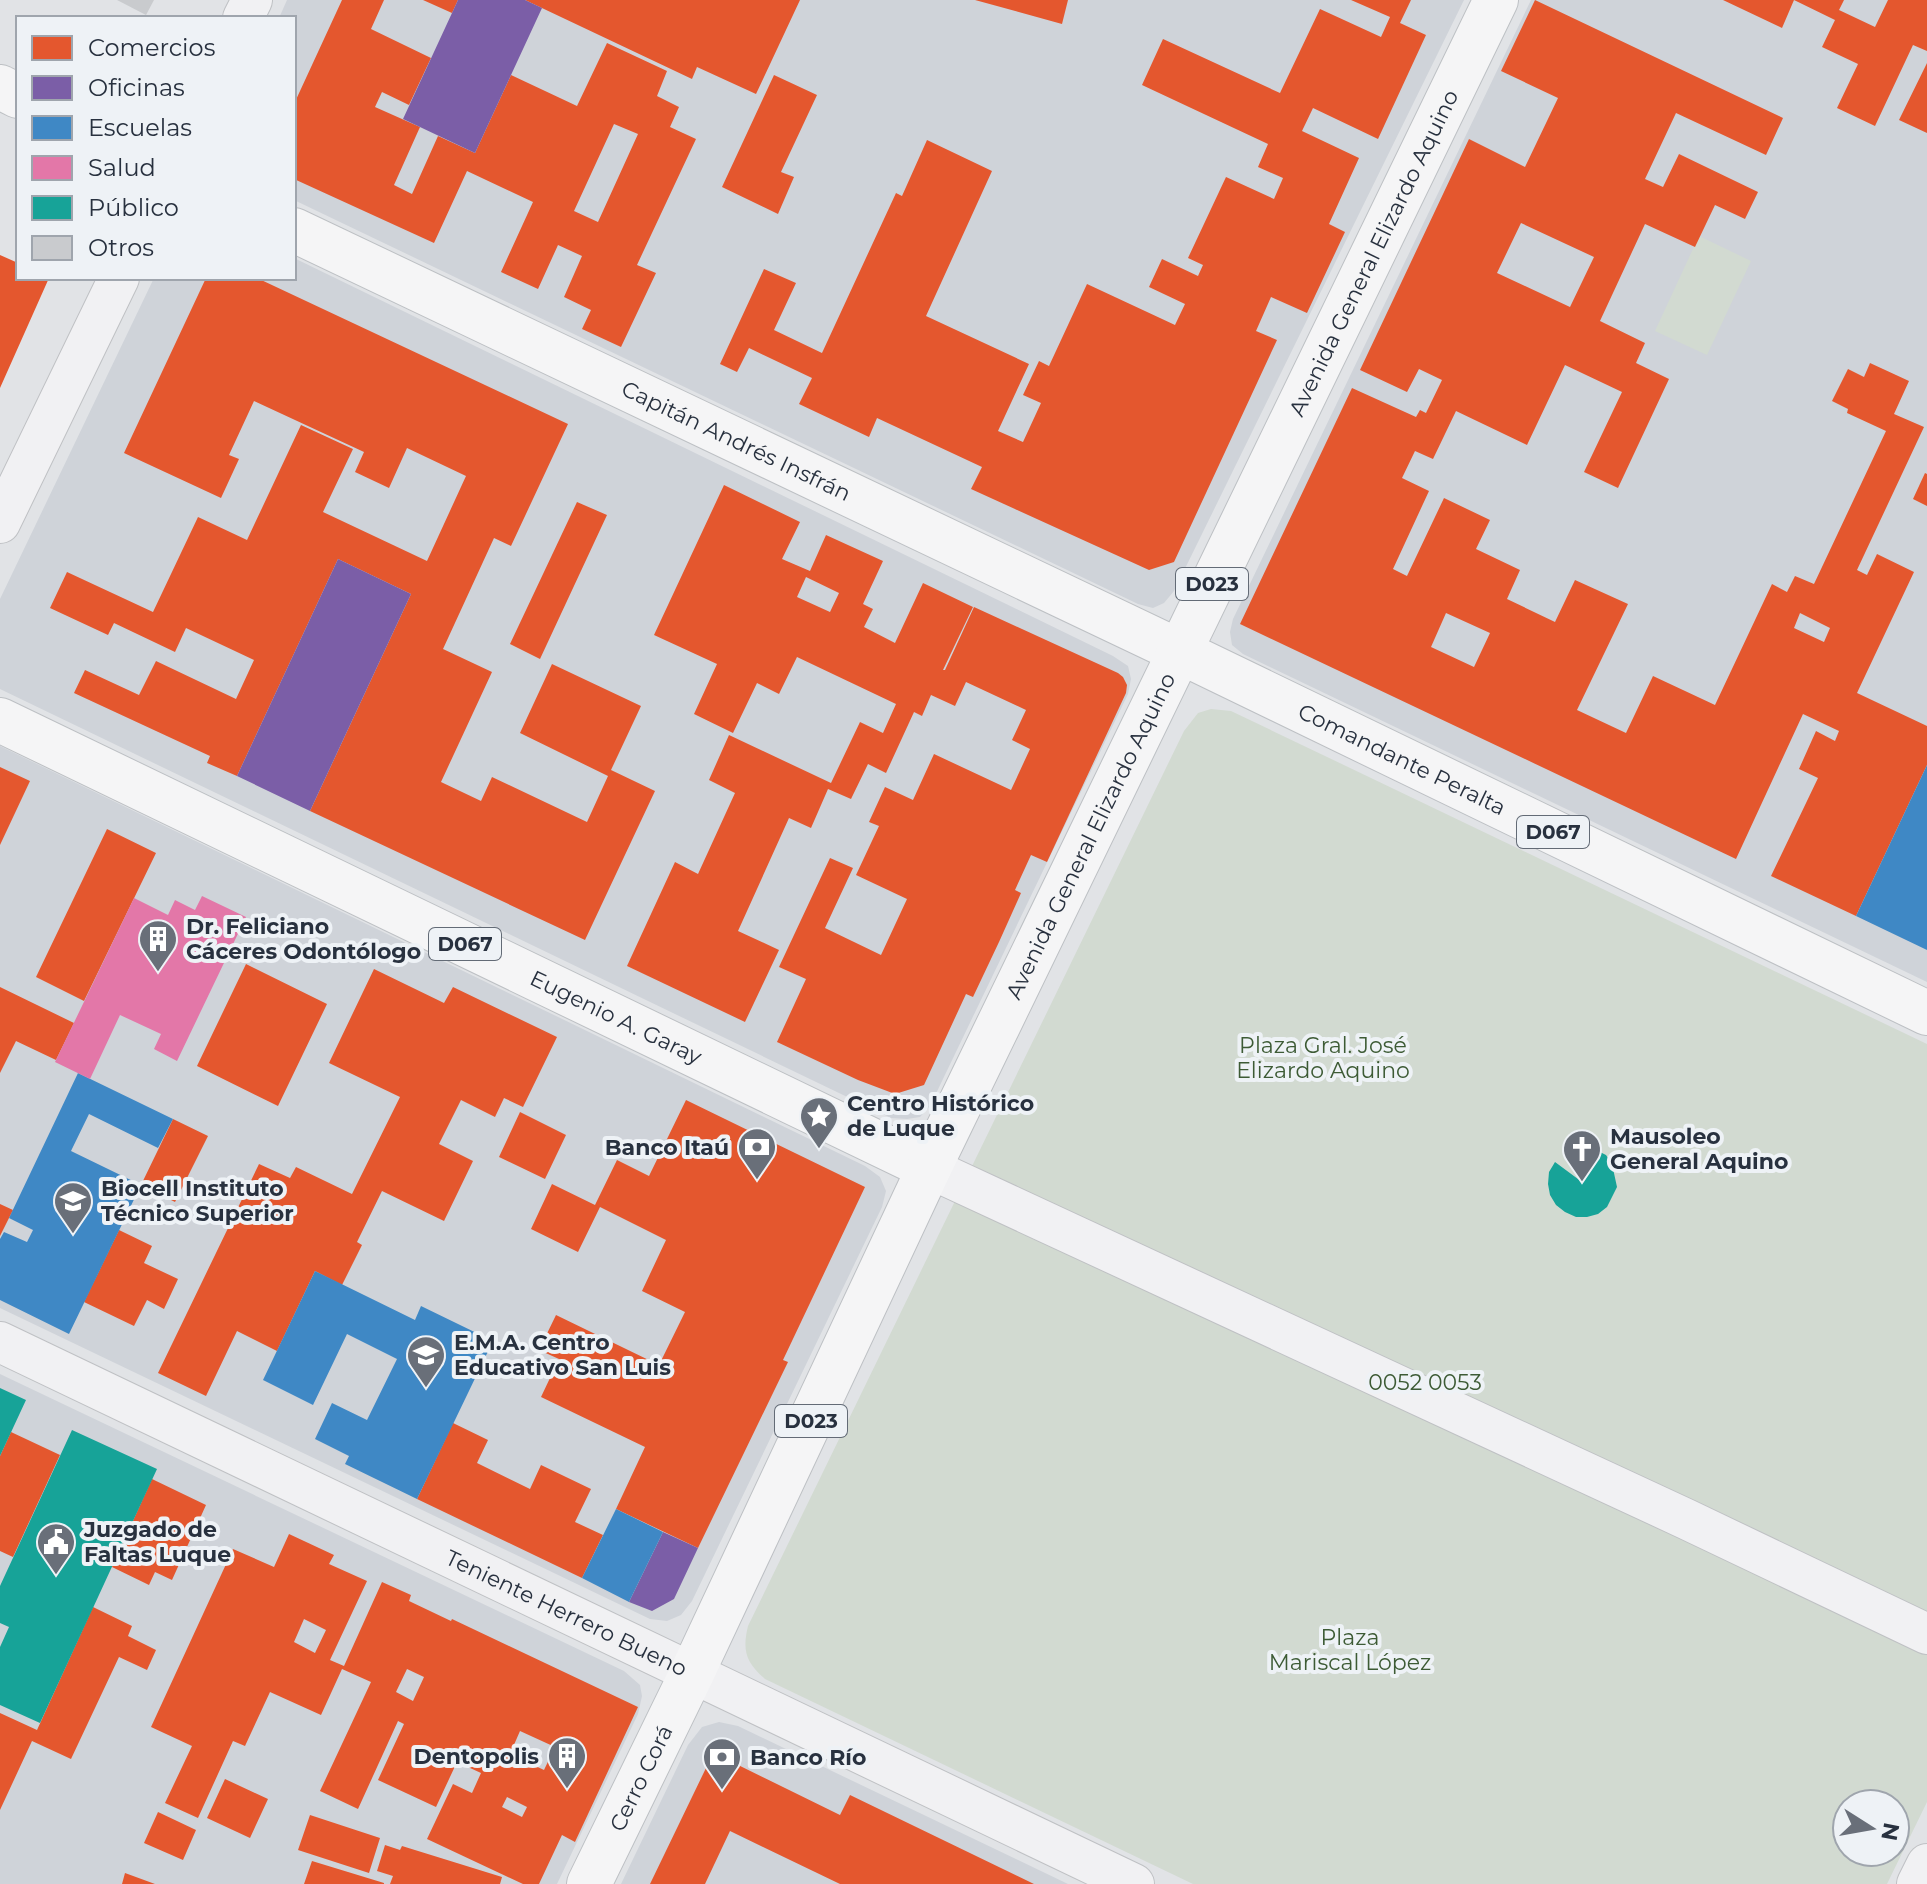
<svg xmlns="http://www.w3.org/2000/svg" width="1927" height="1884" font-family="Montserrat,sans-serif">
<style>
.built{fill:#cfd3d9}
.green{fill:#d2dad1;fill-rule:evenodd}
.shops{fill:#e4572e;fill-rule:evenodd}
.offices{fill:#7b5ea7}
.schools{fill:#3f88c5}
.health{fill:#e377a8}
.public{fill:#17a398}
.building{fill:#c9cbce}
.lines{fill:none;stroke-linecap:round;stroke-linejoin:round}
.street-casing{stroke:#bfc1c4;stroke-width:42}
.primary-casing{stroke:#bdc0c4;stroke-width:46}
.street{stroke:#f1f1f3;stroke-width:40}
.primary{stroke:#f5f5f6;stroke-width:44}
.labels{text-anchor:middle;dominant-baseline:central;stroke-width:8;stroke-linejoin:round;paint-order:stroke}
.shield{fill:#eef2f6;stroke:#636b76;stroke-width:2}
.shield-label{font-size:20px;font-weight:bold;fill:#28313f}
.street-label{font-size:22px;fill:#28313f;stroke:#eef2f6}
.poi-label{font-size:22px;font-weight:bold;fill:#28313f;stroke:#eef2f6;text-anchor:start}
.park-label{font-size:22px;fill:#3d5b35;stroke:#eef2f6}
</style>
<rect width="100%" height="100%" fill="#e1e3e6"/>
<path class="built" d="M287 0H1464L1174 591 1164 603 1153 608 1138 604 294 200V18H279Z
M1531 0H1927V982L1243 654 1232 645 1230 632 1233 619Z
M294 258 1113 656 1128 666 1131 679 1128 694 930 1106 920 1117 907 1119 891 1118 0 689V599L154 278H294Z
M0 746 865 1166 880 1177 886 1191 882 1207 692 1601 681 1615 667 1621 650 1619 0 1308Z
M0 1374 624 1671 640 1685 642 1696 638 1714 557 1884H0Z
M719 1722 738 1726 1068 1884H621L688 1745 702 1727Z"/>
<path class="green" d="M1699 236 1751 261 1707 355 1655 331Z
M1211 709 1231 711 1927 1044V1802L1887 1884H1193L765 1679C746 1662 742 1651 748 1626L1184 731 1198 713ZM1847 1804H1895V1852H1847Z"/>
<path class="shops" d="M342 0H384L371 29 431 58 409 105 382 92 375 107 420 127 394 185 412 194 438 136 475 153 511 75 577 106 607 43 667 71 657 96 679 107 670 127 696 139 637 265 656 273 621 347 582 329 591 310 564 297 582 256 558 245 538 289 501 272 533 202 467 171 434 243 294 179V104ZM614 124 638 134 598 222 574 211Z
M423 0H458L452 13Z
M525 0H800L756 94 697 67 692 79Z
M975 0H1068L1062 24Z
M1351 0H1411L1400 23 1426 35 1378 139 1313 108 1302 131 1359 158 1329 224 1345 232 1307 313 1271 297 1256 331 1277 340 1174 562 1149 570 971 489 982 467 877 418 869 437 799 404 812 378 749 348 737 372 720 364 764 269 796 283 774 330 822 353 896 193 902 196 927 140 992 171 926 316 1029 364 998 431 1023 442 1041 403 1023 395 1039 361 1049 366 1087 284 1175 325 1185 304 1149 287 1162 259 1198 276 1203 265 1188 258 1226 177 1274 199 1283 178 1258 167 1268 144 1142 85 1163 39 1280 93 1320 9 1381 37 1390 17Z
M1535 0 1783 118 1766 155 1676 113 1645 179 1663 187 1679 154 1758 192 1745 219 1715 205 1695 247 1645 224 1600 321 1645 343 1636 363 1669 379 1618 488 1584 472 1622 392 1565 365 1527 445 1456 411 1433 459 1415 451 1402 478 1429 491 1393 569 1407 576 1444 498 1490 520 1476 549 1520 570 1507 599 1555 622 1575 580 1628 604 1577 710 1626 733 1653 676 1715 705 1772 584 1787 592 1795 576 1814 584 1886 431 1847 413 1848 409 1832 401 1848 369 1864 377 1870 363 1909 381 1894 414 1924 427 1857 570 1867 575 1877 554 1914 572 1857 693 1927 726V765L1856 916 1771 876 1818 778 1799 769 1816 731 1835 741 1839 731 1803 714 1736 859 1240 624 1352 388 1416 417 1420 410 1426 413 1442 380 1419 369 1407 392 1360 370 1469 139 1525 167 1558 98 1501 71ZM1521 223 1594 257 1570 307 1497 273ZM1446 613 1490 633 1474 667 1431 647ZM1800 613 1830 628 1824 642 1794 628Z
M1723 0H1844L1839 10 1875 27 1888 0H1927V51L1913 45 1875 126 1837 108 1858 64 1822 47 1835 20 1794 0 1782 28Z
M1927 63V133L1899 120Z
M774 75 817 95 781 172 794 177 778 214 722 187Z
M0 255 18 263V278H49L0 388Z
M206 278H257L568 424 511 546 494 538 443 649 492 672 441 782 481 801 492 777 587 822 608 776 520 733 552 664 641 706 611 770 655 791 585 940 310 811 411 594 338 559 237 776 207 763 210 756 74 693 85 670 139 695 156 661 236 699 254 660 186 628 175 652 114 623 108 635 50 608 67 572 153 612 198 517 247 540 301 425 353 449 323 512 427 561 466 476 407 448 389 488 355 472 364 452 254 401 229 455 239 459 221 498 124 453Z
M1925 473 1927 474V506L1913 499Z
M724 485 800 522 782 559 810 571 826 535 883 561 863 604 873 609 864 627 895 643 923 583 973 607 943 670H945L974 607 1118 673 1123 677 1127 685 1126 693 1047 862 1031 855 1015 890 1021 893 999 942 973 997 966 994 924 1085 895 1094 858 1080 777 1042 806 979 779 967 830 858 853 868 825 928 881 955 907 899 856 875 879 826 869 822 885 787 913 800 934 754 1011 790 1030 749 1012 740 1026 710 966 682 955 706 931 695 922 716 914 712 886 773 868 764 851 799 828 789 811 828 789 818 738 931 779 950 745 1022 627 966 675 862 698 874 735 793 709 780 729 735 831 783 860 722 883 733 896 704 797 657 779 694 757 683 733 733 694 714 717 664 654 635ZM806 577 839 593 830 612 797 597Z
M577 502 607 515 540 659 510 644Z
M0 767 30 781 0 845Z
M107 829 156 853 84 1001 36 977Z
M246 964 327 1004 278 1106 197 1066Z
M374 969 444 1003 453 987 557 1037 523 1107 504 1098 495 1117 461 1100 439 1144 473 1161 444 1221 382 1191 357 1242 362 1245 342 1285 315 1271 277 1351 237 1331 206 1396 158 1373 259 1164 290 1178 296 1167 352 1194 400 1097 329 1063Z
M0 987 74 1023 56 1060 16 1041 0 1073Z
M686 1100 865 1187 783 1360 788 1362 698 1548 616 1509 645 1447 541 1397 559 1359 539 1350 556 1315 659 1365 685 1312 642 1291 666 1240 600 1207 578 1252 531 1229 552 1184 595 1205 617 1160 649 1176Z
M520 1112 566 1135 545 1179 499 1157Z
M173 1119 208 1136 175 1202 141 1185Z
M0 1204 13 1210 0 1236Z
M119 1230 152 1246 144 1263 178 1279 164 1309 147 1300 134 1326 84 1302Z
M453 1423 488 1440 477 1463 530 1489 541 1465 591 1489 575 1522 603 1535 582 1578 417 1499Z
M11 1432 60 1455 13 1557 0 1551V1456Z
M152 1479 206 1505 172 1580 155 1572 149 1585 112 1567Z
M289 1534 334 1555 329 1564 367 1581 330 1660 344 1666 382 1582 411 1595 409 1601 451 1621 452 1619 638 1707 575 1842 562 1835 539 1884H523L427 1839 453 1784 472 1793 481 1773 457 1762 436 1807 378 1780 404 1724 398 1721 358 1809 320 1791 371 1682 342 1669 321 1715 270 1692 245 1746 233 1741 198 1818 165 1803 192 1746 151 1727 233 1549 274 1567ZM304 1619 326 1630 315 1653 294 1642ZM407 1669 424 1677 413 1701 396 1692ZM520 1731 555 1747 544 1770 510 1754ZM507 1797 527 1807 522 1817 502 1807Z
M93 1607 132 1626 128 1636 156 1650 147 1670 119 1657 71 1759 32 1741 0 1810V1713L37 1730Z
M730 1761 840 1815 850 1795 1034 1884H840L730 1831 705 1884H650L706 1768Z
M225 1779 268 1799 250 1838 207 1818Z
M158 1812 196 1830 183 1860 144 1843Z
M310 1815 380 1838 369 1873 298 1850Z
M385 1845 400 1850 402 1846 502 1877 500 1884H390L393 1876 377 1871Z
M312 1861 384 1883V1884H304Z
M125 1873 155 1884H122Z"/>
<path class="offices" d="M458 0H525L542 8 475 153 403 119Z
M338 559 411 594 310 811 237 776Z
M663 1532 698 1548 674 1599 652 1611 629 1602Z"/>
<path class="schools" d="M1927 765V950L1856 916Z
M78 1073 173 1119 158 1148 89 1114 71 1151 141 1185 69 1334 0 1300V1239L4 1232 27 1242 33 1230 9 1218Z
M315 1271 415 1320 421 1306 493 1341 417 1499 345 1464 349 1456 315 1439 332 1403 367 1420 397 1359 347 1334 313 1405 263 1380Z
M616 1509 663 1532 629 1602 582 1578Z"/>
<path class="health" d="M202 896 246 917 177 1061 154 1049 161 1034 120 1015 90 1079 55 1062 134 898 168 915 175 900 195 910Z"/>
<path class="public" d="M1584 1147 1596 1150 1606 1155 1612 1164 1617 1187 1607 1207 1598 1214 1587 1217H1576L1565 1212 1556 1205 1550 1195 1548 1184 1549 1172 1555 1162 1582 1182 1573 1148Z
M0 1388 26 1400 0 1456Z
M72 1430 157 1469 40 1723 0 1705V1647L9 1627 0 1623V1586Z"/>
<path class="building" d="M117 0H154L146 15Z"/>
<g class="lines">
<defs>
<g id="street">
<path d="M243 18 252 0"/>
<path d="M0 523 119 278"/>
<path d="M929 1168 1686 1519 1927 1634"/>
<path id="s1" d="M0 1342 1134 1884"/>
<path d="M1917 1884 1927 1864"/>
</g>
<g id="primary">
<path d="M0 87 18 96"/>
<path id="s2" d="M294 230 1189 656 1927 1013"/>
<path id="s3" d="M0 720 929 1168"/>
<path id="s4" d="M589 1884 692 1673 929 1168 1496 0"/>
</g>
</defs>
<use href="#street" class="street-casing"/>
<use href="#primary" class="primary-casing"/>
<use href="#street" class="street"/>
<use href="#primary" class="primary"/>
</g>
<defs>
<symbol id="building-pin" viewBox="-11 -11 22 30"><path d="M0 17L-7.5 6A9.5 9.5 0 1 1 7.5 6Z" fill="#696f79" stroke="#eef2f6"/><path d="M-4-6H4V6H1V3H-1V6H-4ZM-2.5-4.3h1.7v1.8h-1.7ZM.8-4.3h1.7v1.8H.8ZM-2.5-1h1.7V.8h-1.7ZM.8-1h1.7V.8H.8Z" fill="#fff"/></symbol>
<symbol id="sight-pin" viewBox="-11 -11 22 30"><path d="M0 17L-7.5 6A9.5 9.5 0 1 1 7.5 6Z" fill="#696f79" stroke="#eef2f6"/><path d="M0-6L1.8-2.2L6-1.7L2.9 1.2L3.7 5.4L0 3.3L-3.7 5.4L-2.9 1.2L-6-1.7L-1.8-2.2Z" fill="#fff"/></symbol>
<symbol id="bank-pin" viewBox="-11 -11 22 30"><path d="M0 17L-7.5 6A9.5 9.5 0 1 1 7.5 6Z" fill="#696f79" stroke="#eef2f6"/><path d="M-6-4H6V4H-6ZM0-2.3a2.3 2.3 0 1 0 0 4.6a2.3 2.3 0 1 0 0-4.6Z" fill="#fff"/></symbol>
<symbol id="church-pin" viewBox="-11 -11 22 30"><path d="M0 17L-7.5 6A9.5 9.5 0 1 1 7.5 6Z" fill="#696f79" stroke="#eef2f6"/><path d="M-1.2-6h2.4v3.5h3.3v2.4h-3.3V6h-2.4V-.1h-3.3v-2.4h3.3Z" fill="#fff"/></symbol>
<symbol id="university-pin" viewBox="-11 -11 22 30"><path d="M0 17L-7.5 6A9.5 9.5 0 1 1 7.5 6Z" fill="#696f79" stroke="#eef2f6"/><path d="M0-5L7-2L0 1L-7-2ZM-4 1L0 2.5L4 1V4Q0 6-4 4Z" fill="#fff"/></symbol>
<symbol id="school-pin" viewBox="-11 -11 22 30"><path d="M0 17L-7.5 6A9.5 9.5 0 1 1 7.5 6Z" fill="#696f79" stroke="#eef2f6"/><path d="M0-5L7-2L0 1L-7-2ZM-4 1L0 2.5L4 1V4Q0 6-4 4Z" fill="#fff"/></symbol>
<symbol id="civic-pin" viewBox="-11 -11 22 30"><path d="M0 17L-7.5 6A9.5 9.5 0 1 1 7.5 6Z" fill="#696f79" stroke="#eef2f6"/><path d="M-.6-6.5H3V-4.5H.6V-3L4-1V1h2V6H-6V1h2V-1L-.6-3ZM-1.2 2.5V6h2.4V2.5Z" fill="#fff"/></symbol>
</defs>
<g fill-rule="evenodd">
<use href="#building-pin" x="136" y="917" width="44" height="60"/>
<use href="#sight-pin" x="797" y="1094" width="44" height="60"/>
<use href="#bank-pin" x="735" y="1125" width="44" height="60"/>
<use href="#church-pin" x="1560" y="1127" width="44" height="60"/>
<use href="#university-pin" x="51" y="1179" width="44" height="60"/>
<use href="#school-pin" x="404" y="1333" width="44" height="60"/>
<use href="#civic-pin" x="34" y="1520" width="44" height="60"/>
<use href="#building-pin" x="545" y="1734" width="44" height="60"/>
<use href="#bank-pin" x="700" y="1735" width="44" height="60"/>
</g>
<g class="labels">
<g class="shield">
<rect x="1176" y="568" width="72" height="32" rx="6"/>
<rect x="1517" y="816" width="72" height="32" rx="6"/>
<rect x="429" y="928" width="72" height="32" rx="6"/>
<rect x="775" y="1405" width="72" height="32" rx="6"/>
</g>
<g class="shield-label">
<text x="1212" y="584">D023</text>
<text x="1553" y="832">D067</text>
<text x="465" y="944">D067</text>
<text x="811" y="1421">D023</text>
</g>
<g class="street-label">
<text stroke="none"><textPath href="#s4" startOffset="1810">Avenida General Elizardo Aquino</textPath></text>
<text stroke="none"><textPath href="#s2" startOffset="490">Capitán Andrés Insfrán</textPath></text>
<text stroke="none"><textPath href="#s2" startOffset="1228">Comandante Peralta</textPath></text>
<text stroke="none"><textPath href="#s4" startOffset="1162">Avenida General Elizardo Aquino</textPath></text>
<text stroke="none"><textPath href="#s3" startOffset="684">Eugenio A. Garay</textPath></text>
<text stroke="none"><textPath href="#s1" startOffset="628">Teniente Herrero Bueno</textPath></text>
<text stroke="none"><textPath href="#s4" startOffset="118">Cerro Corá</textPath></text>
</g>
<g class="poi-label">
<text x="186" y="926">Dr. Feliciano<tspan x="186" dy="25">Cáceres Odontólogo</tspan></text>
<text x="847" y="1103">Centro Histórico<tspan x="847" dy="25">de Luque</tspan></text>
<text x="1610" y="1136">Mausoleo<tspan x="1610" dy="25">General Aquino</tspan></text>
<text x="729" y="1147" text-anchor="end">Banco Itaú</text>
<text x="101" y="1188">Biocell Instituto<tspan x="101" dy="25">Técnico Superior</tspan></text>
<text x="454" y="1342">E.M.A. Centro<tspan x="454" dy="25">Educativo San Luis</tspan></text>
<text x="84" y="1529">Juzgado de<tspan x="84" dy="25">Faltas Luque</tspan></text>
<text x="539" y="1756" text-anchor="end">Dentopolis</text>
<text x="750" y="1757">Banco Río</text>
</g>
<g class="park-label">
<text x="1323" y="1045">Plaza Gral. José<tspan x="1323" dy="25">Elizardo Aquino</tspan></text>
<text x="1425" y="1382">0052 0053</text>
<text x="1350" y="1637">Plaza<tspan x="1350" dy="25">Mariscal López</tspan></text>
</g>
</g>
<rect x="16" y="16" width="280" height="264" fill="#eef2f6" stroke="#9fa5ad" stroke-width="2"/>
<rect x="32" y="36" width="40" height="24" fill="#e4572e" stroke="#9fa5ad" stroke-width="2"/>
<text x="88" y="56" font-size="24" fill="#28313f">Comercios</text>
<rect x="32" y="76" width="40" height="24" fill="#7b5ea7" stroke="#9fa5ad" stroke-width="2"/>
<text x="88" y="96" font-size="24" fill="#28313f">Oficinas</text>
<rect x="32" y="116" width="40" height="24" fill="#3f88c5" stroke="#9fa5ad" stroke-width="2"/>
<text x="88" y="136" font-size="24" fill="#28313f">Escuelas</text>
<rect x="32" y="156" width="40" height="24" fill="#e377a8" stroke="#9fa5ad" stroke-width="2"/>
<text x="88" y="176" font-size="24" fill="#28313f">Salud</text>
<rect x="32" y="196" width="40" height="24" fill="#17a398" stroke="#9fa5ad" stroke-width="2"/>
<text x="88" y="216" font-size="24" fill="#28313f">Público</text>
<rect x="32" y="236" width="40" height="24" fill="#c9cbce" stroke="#9fa5ad" stroke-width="2"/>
<text x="88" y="256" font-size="24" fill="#28313f">Otros</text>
<g transform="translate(1871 1828) rotate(101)"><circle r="38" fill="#eef2f6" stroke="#9fa5ad" stroke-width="2"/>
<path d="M0-6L14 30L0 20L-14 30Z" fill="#696f79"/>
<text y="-12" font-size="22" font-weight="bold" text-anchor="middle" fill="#28313f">N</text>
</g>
</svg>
